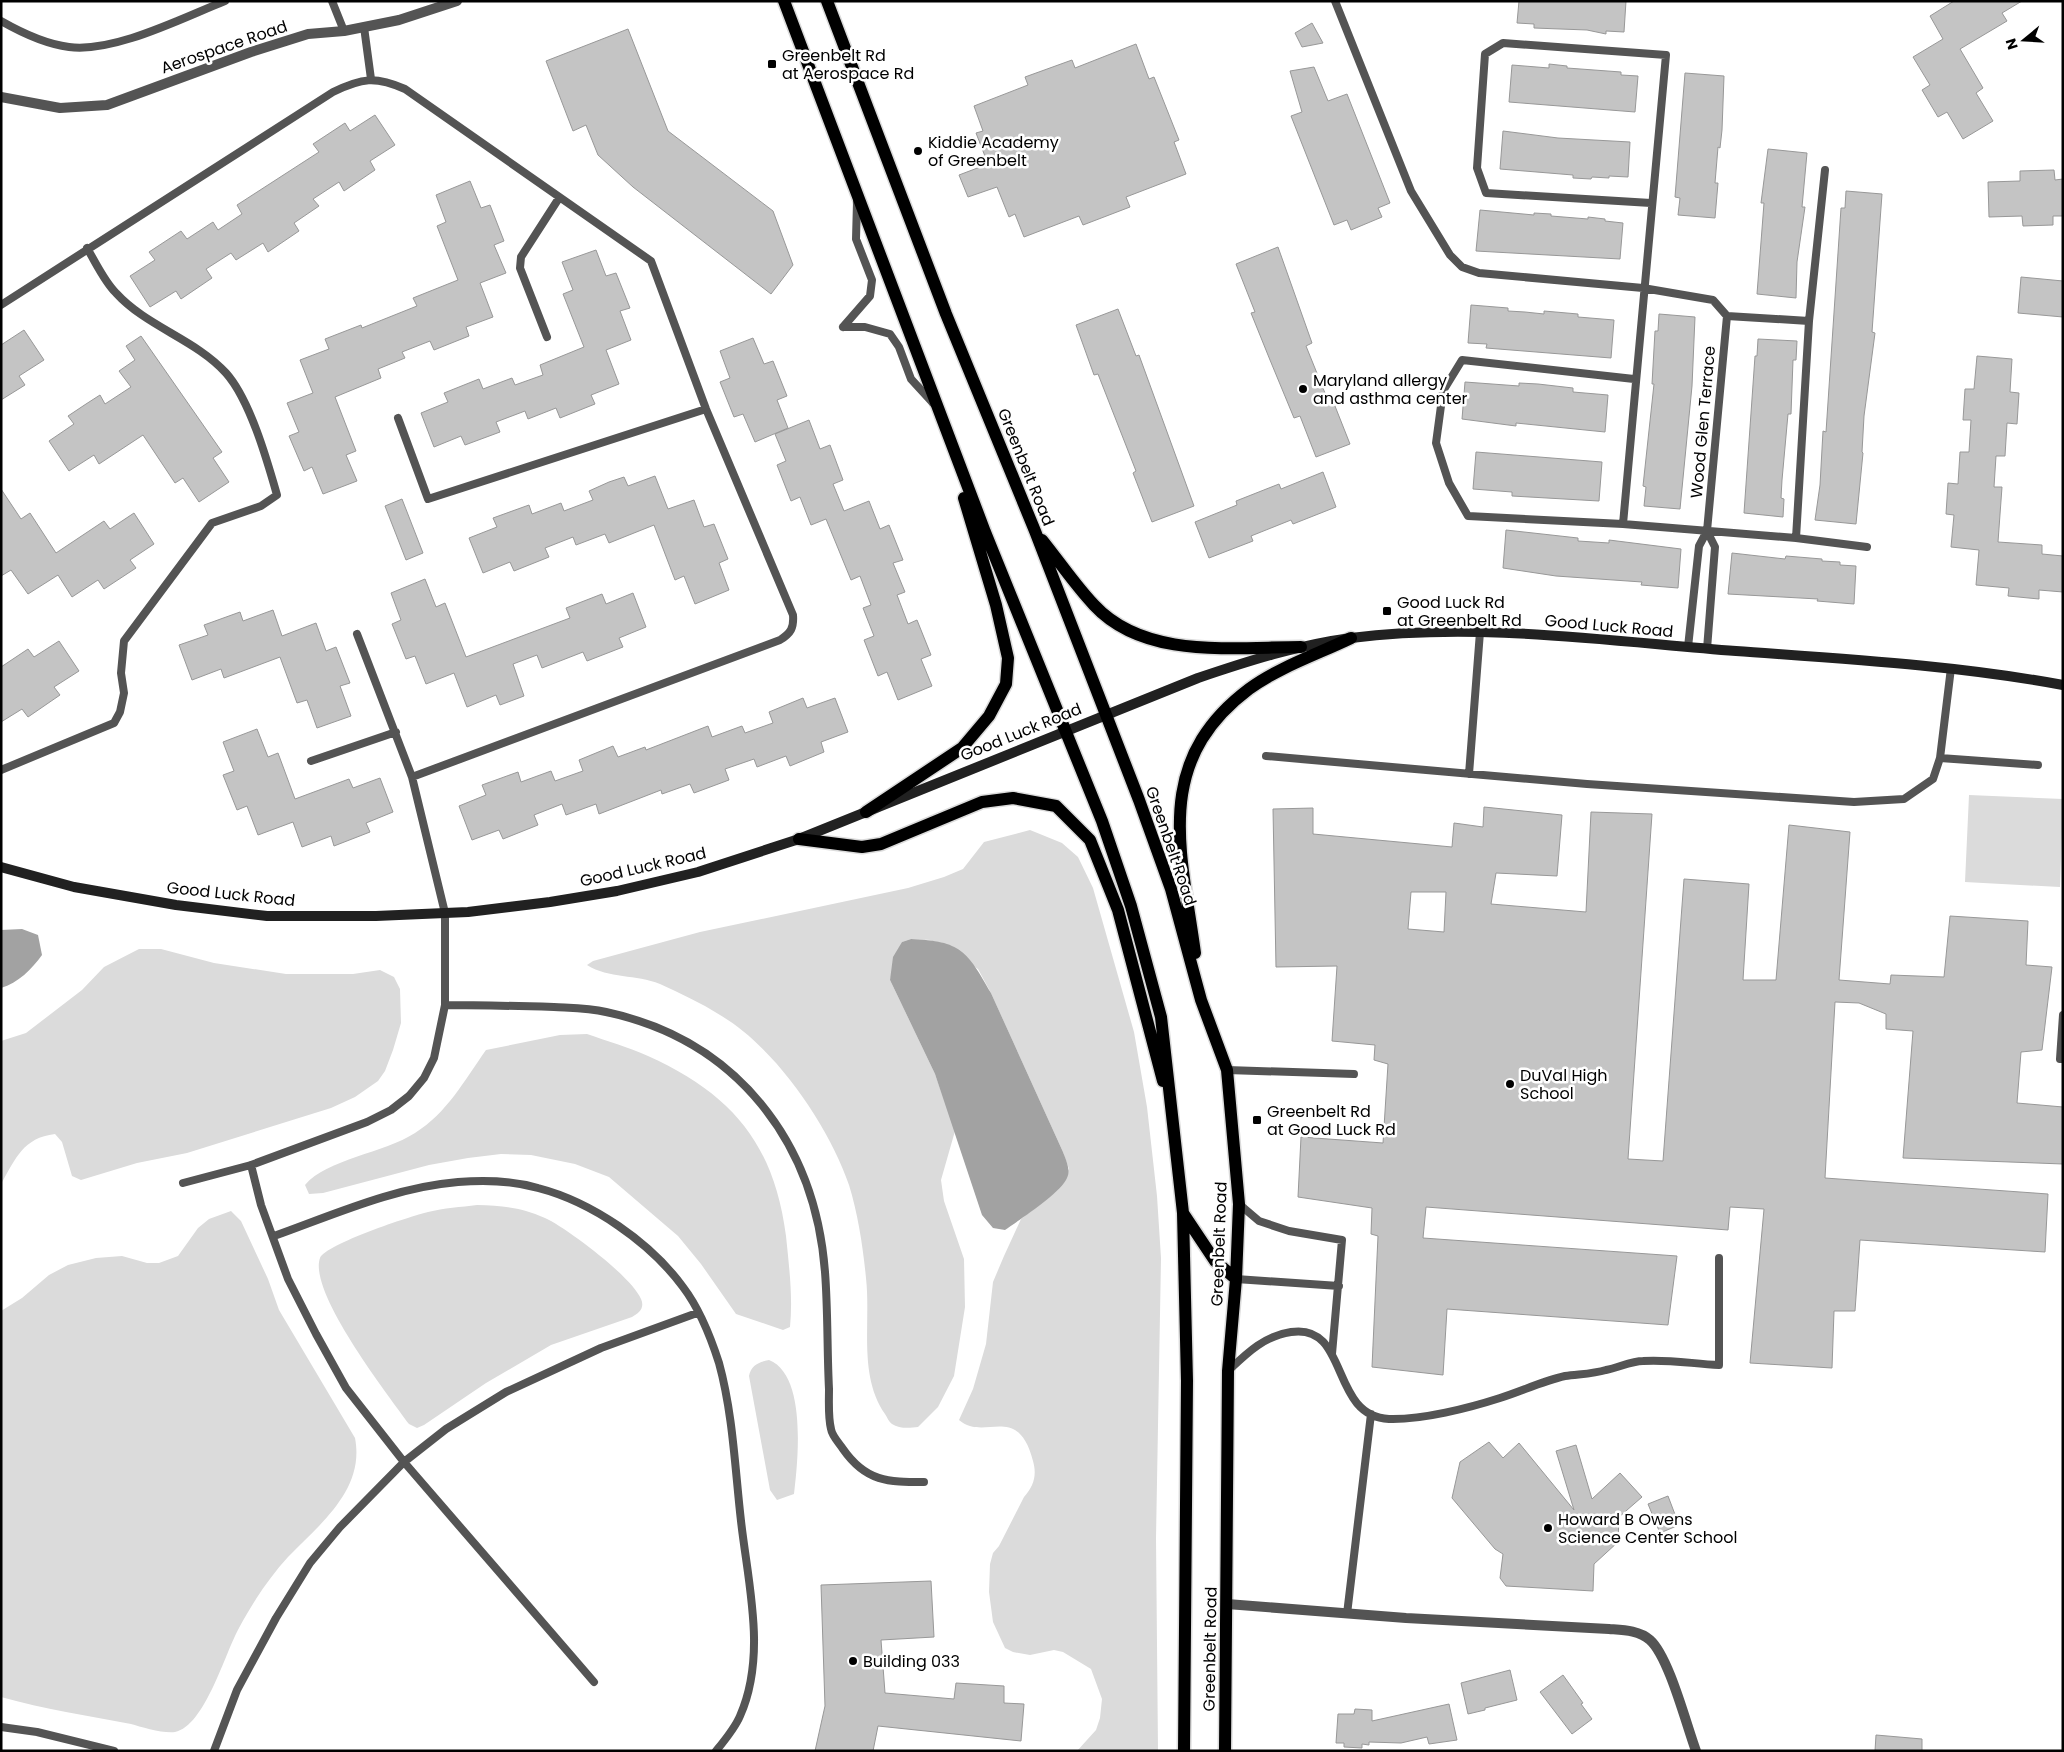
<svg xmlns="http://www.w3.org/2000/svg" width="2064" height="1752" font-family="Poppins,sans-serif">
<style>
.green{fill:#dbdbdb}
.water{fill:#a2a2a2}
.building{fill:#c4c4c4;stroke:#989898;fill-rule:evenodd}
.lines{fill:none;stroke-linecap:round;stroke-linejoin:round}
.primary-casing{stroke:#dbdbdb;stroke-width:15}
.lane{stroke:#545454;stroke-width:8}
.street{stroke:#545454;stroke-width:10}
.secondary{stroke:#212121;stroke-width:10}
.primary{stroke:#000;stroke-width:12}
.poi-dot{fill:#000;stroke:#fff;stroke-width:2}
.labels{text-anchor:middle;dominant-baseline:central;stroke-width:5;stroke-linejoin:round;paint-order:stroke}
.street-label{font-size:16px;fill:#000;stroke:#fff}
.poi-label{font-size:16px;fill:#000;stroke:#fff;text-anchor:start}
</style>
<rect width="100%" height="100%" fill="#fff"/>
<path class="green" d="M1969 795 2063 799 2060 887 1965 882Z
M1030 830 1062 843 1078 857 1093 888 1134 1032 1147 1107 1157 1196 1161 1258 1156 1538 1158 1751H1077L1096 1730 1100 1718 1102 1699 1091 1669 1063 1652 1054 1650 1030 1655 1013 1652 1005 1648 993 1622 989 1592 990 1564 993 1553 999 1546 1024 1497C1034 1486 1037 1475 1033 1461 1018 1402 984 1442 959 1420L973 1389 986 1344 993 1282 1004 1256 1021 1219 1040 1204 1069 1169 1063 1152 991 993 978 969 931 940 911 939 902 942 890 980 935 1074 955 1131 941 1180 944 1201 964 1259 965 1307 954 1376 938 1407 918 1427C910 1428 899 1429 892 1424 889 1422 887 1417 885 1414 858 1375 871 1323 866 1278 863 1247 858 1214 849 1185 829 1126 775 1047 720 1015 701 1003 680 993 660 984 636 974 609 979 587 965L593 961 700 932 908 888 944 877 963 869 984 842Z
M139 949H161L214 963 286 974H353L380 970 394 977 400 989 401 1023 393 1050 385 1071 378 1081 355 1097 331 1108 187 1153 137 1163 81 1180 72 1176 62 1142 55 1134C23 1138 16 1158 1 1184V1041L26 1033 82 990 104 967Z
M587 1034C607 1041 628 1047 648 1056 732 1094 774 1144 786 1236 789 1266 793 1296 790 1327L783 1330 736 1314 701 1264 678 1236 609 1177 575 1164 531 1155 501 1154 468 1158 429 1165 323 1193 309 1194 305 1185C327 1159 384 1153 415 1133 447 1113 464 1081 486 1050L560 1035Z
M477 1205C503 1206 521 1207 545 1218 567 1228 632 1277 641 1299 645 1308 639 1313 632 1317L551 1345 486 1383 424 1425 417 1428 409 1424C388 1395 308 1292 320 1258 326 1244 411 1216 428 1212 444 1208 461 1207 477 1205Z
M231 1211 241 1221 268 1279 279 1310 355 1438C365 1490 320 1524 288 1557 276 1570 265 1585 256 1599 250 1609 244 1618 239 1628 225 1653 205 1726 175 1732 165 1734 141 1727 131 1724 88 1716 44 1709 1 1697V1311L22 1298 49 1275 68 1265 96 1258 122 1256 147 1263H159L178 1256 198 1228 209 1219Z
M769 1360C807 1375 798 1461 794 1494L777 1500 770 1490 749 1376C751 1365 759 1362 769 1360Z"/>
<path class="water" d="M22 929 38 935 42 955C32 969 18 983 1 988V930Z
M911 939C961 941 967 951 991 993L1063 1152C1066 1160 1071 1170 1067 1178 1061 1193 1019 1220 1005 1230L993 1228 982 1215 935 1074 890 980 893 957 902 942Z"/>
<path class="building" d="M1519 1H1626L1624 32 1606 31V34L1587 30 1534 28V24L1517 23Z
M1954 1H2022L2002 13 2007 21 1960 49 1983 88 1976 93 1993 121 1963 139 1947 112 1938 117 1922 90 1930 85 1913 57 1943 39 1930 16Z
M1312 23 1323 43 1302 47 1295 33Z
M628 29 668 131 773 211 793 265 771 294 633 187 598 155 586 125 573 131 546 61Z
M1136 44 1149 79 1154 77 1179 140 1174 142 1186 174 1126 197 1130 207 1083 225 1079 216 1024 237 1015 214 1009 217 997 187 968 197 959 175 988 164 976 133 983 131 974 106 1028 85 1025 77 1072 60 1075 68Z
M1549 64 1567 66V68L1621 72V75L1638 76 1635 112 1509 102 1512 65 1549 68Z
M1314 67 1328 101 1347 94 1390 203 1378 208 1382 217 1351 230 1347 220 1334 225 1291 116 1302 112 1290 71Z
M1685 73 1724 76 1722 130 1720 148 1718 147 1715 183H1718L1715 218 1678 215 1680 198 1675 197Z
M375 115 395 145 370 161 375 170 344 191 339 182 313 199 319 206 294 223 299 231 268 252 263 243 236 260 231 253 206 269 212 278 181 299 176 291 150 307 130 276 155 260 149 252 181 231 187 239 213 222 218 230 242 214 237 205 319 152 313 144 345 123 350 131Z
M1503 131 1558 138 1630 142 1628 177 1609 176V178L1592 177 1591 179 1573 178V175L1500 169Z
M1768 149 1807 153 1802 207H1805L1797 262 1796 298 1757 294 1764 203H1761Z
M2054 170 2055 180 2063 179V216H2053V225L2023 226 2022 216 1989 217 1988 182 2020 181V171Z
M470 181 481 208 490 205 504 241 494 245 506 273 480 283 493 317 466 327 469 336 434 350 430 341 402 352 405 358 378 369 381 378 335 397 356 451 346 455 357 481 323 494 312 467 304 471 289 436 299 432 287 403 313 393 300 360 329 349 325 339 361 325 362 328 417 306 413 298 458 280 437 226 446 222 436 195Z
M1846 191 1882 194 1872 332 1875 333 1864 416 1862 452 1863 453 1856 524 1815 520 1820 485 1823 431 1826 432 1841 208H1845Z
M1480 210 1534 215V213L1551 214V216L1588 219V217L1605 219V221L1623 223 1620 259 1476 251Z
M1278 247 1312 343 1306 346 1329 403 1333 401 1350 444 1316 457 1300 416 1294 418 1270 360 1251 313 1255 312 1236 264Z
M596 250 606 276 616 273 630 308 620 311 631 340 606 350 619 384 591 395 595 404 560 418 556 408 528 419 525 411 496 422 500 432 465 445 461 436 434 447 421 413 448 402 444 393 479 379 483 389 512 378 515 385 543 375 540 365 584 347 563 294 573 290 562 262Z
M2021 277 2063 281V317L2018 313Z
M1471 305 1508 308V311L1525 312 1544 314V311L1578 314V317L1614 320 1611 358 1486 348 1487 344 1468 343Z
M1118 309 1136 356 1139 355 1194 506 1152 522 1133 473 1136 471 1098 374 1094 375 1076 325Z
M1659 314 1695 317 1692 386 1680 509 1644 506 1646 487 1643 486 1654 384H1652L1655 331H1658Z
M24 330 44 360 19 376 25 385 1 400V345Z
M141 336 222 452 213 458 229 482 199 502 183 478 175 483 143 435 99 464 94 455 69 471 49 441 74 424 68 416 86 404 100 395 105 404 131 387 119 371 135 360 126 346Z
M753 338 764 364 773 361 787 396 777 400 788 428 755 442 743 414 734 417 720 382 730 378 720 351Z
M1758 339 1797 341 1796 360H1793L1791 414H1788L1782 480 1781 498 1784 499 1783 517 1744 513 1755 356H1757Z
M1977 356 2012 359 2010 392 2019 393 2017 424 2007 423 2005 456H1996L1994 487H2002L1998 542 2042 545V554L2063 556V592L2039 590V599L2008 596 2009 588 1976 585 1979 550 1951 547 1954 515 1946 514 1948 483 1958 484 1960 452H1969L1971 420H1963L1965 389H1974Z
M1465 382 1519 386V383L1538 384 1573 388V392L1608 395 1605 432 1516 423V426L1462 419Z
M809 420 820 449 830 445 843 480 833 484 844 511 869 501 880 529 889 525 903 560 893 563 905 592 897 595 908 624 917 620 931 655 921 659 932 686 898 700 887 672 878 676 864 640 874 636 863 608 871 605 860 576 851 580 826 519 811 525 800 497 791 501 777 465 786 461 775 434Z
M1476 452 1602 462 1599 501 1512 496V492L1473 489Z
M1323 472 1336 507 1293 524 1291 520 1251 536 1253 541 1209 558 1195 522 1237 505 1236 501 1279 484 1281 489Z
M655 476 668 509 694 500 704 527 714 524 728 559 719 563 729 590 695 604 684 576 675 580 654 525 609 543 605 534 576 545 573 537 545 548 549 557 514 571 510 562 483 573 469 538 497 527 493 518 529 505 532 514 561 503 564 511 593 500 589 491 609 482 624 477 628 486Z
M1 489 21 519 30 513 56 553 104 521 110 529 134 513 154 544 130 560 136 568 104 589 98 580 72 597 58 575 28 594 11 570 1 576Z
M402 499 423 553 406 560 385 506Z
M1506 530 1578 538V541L1609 543V540L1681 549 1678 588 1641 585 1642 582 1556 576 1503 568Z
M1732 553 1785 559 1786 556 1822 559V561L1840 562V565L1856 566 1854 604 1817 601 1818 599 1728 594Z
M425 579 436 607 445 603 466 657 570 618 566 608 602 594 606 604 633 593 646 627 619 638 623 647 587 661 583 652 542 668 537 655 513 664 524 696 500 705 496 695 467 707 454 673 426 684 415 656 406 659 392 624 401 620 391 593Z
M273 610 282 636 316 623 326 651 336 647 350 683 340 686 351 716 317 728 307 700 297 703 280 657 224 678 221 669 192 680 179 645 208 635 204 625 240 612 243 621Z
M59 641 79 671 54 687 60 695 28 717 22 709 1 722V667L28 649 34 657Z
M803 698 807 708 835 698 848 732 821 742 824 752 790 766 786 756 757 767 754 759 725 769 729 780 694 793 690 784 662 794 661 790 599 814 596 804 566 815 562 804 534 815 538 825 503 839 499 830 472 840 459 806 486 795 482 785 518 772 521 782 551 771 555 781 583 771 579 760 613 746 618 757 645 747 646 750 708 726 712 737 742 726 745 733 773 723 769 712Z
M257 729 268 757 278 753 295 799 349 779 353 788 380 778 393 812 366 823 370 832 334 846 331 836 302 847 293 822 258 835 247 806 237 810 223 775 234 771 223 742Z
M1484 807 1562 815 1557 876 1496 873 1491 904 1586 912 1591 812 1652 814 1628 1159 1663 1161 1684 879 1749 884 1743 980H1776L1789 825 1850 832 1839 980 1890 984 1891 975 1944 977 1950 916 2028 921 2026 965 2052 967 2042 1050 2021 1052 2017 1103 2063 1107V1164L1903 1158 1913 1031 1886 1029V1014L1859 1003 1835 1002 1825 1178 2048 1194 2045 1252 1860 1240 1855 1311H1834L1832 1368 1750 1363 1764 1209 1730 1207 1728 1230 1426 1207 1423 1238 1677 1256 1668 1325 1447 1309 1443 1375 1372 1367 1378 1236 1371 1234 1372 1208 1298 1197 1301 1137 1383 1143 1388 1064 1374 1060 1375 1045 1332 1041 1337 966 1276 967 1273 809 1313 808V834L1452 847 1454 823 1483 827ZM1411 892H1446L1444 932 1408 929Z
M1489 1442 1503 1458 1519 1443 1574 1510 1556 1451 1576 1445 1592 1499 1620 1473 1642 1497 1619 1517 1618 1542 1594 1564 1593 1591 1506 1586 1500 1578 1503 1554 1495 1549 1452 1498 1460 1462Z
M1668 1496 1679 1525 1660 1533 1648 1504Z
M931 1581 934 1637 881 1640 885 1693 954 1699 956 1683 1004 1686V1703L1024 1704 1021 1741 878 1726 873 1751H815L825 1706 821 1585Z
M1510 1670 1517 1700 1485 1708V1710L1468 1714 1461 1683Z
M1563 1675 1583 1703 1581 1704 1592 1719 1572 1734 1540 1692Z
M1449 1704 1457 1740 1429 1744 1427 1737 1401 1743 1369 1742V1745L1362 1744V1748L1344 1747V1743H1336L1338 1714H1354L1355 1709 1372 1710V1721Z
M1876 1735 1922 1739V1751H1875Z"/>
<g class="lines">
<defs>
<path id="primary" d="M784 1 985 532 1102 821 1131 906 1161 1017 1183 1213 1187 1381 1184 1751
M827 1 946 314 1035 531 1139 800 1171 889 1201 1000 1227 1070 1239 1204 1236 1279 1228 1371 1225 1751
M1042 540C1059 561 1075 585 1094 605 1145 660 1234 647 1301 647
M866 812 962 748 989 716 1006 684 1008 658 996 605 964 498
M799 839 862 847 881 844 982 802 1013 798 1056 806 1090 840 1118 910 1163 1081
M1195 953C1181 850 1152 762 1249 689 1279 667 1318 654 1351 638
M1183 1213 1215 1261 1236 1279"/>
</defs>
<use href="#primary" class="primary-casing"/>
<path class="lane" d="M332 1 344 31
M1335 1 1411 191 1450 255 1462 267 1479 273 1643 288 1713 300 1727 316 1809 321 1825 170
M1 21C22 33 45 44 69 47 114 53 182 18 225 1
M364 27 371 79
M1 305 333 92C362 78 375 76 405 89L651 261 706 409 793 615C794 628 791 633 780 640L412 777
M843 327 870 296 872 280 856 239 857 202
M843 327H865L890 334 899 347 911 379 933 403
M547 337 520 268 521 257 559 198
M1634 379 1462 360 1443 391 1436 443 1449 483 1468 516 1623 524 1796 538 1809 321
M398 418 428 499 706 409
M1623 524 1666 55 1503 43 1485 54 1477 168 1486 193 1651 203
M1707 531 1727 316
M1796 538 1867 547
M1688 647 1699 546 1707 531 1715 547 1707 649
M1266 756 1587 784 1854 802 1904 799 1933 779 1940 758 1951 668
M1940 758 2038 765
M311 761 396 732
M1 770 114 723 120 712 124 693 121 673 124 641 212 523 261 506 277 495C267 460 250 400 226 373 195 339 147 327 116 293 104 281 96 263 87 248
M1469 774 1480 632
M445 1005C482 1005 518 1006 554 1007 571 1008 589 1008 606 1012 737 1040 815 1142 825 1272 828 1311 827 1350 829 1389 829 1402 828 1417 831 1429 832 1436 839 1443 843 1449 866 1482 888 1482 924 1482
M2063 1015 2060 1059H2063
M1227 1070 1354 1074
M251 1165 261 1205 288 1279 316 1334 346 1388 404 1462 594 1682
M183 1183 251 1165 367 1122 391 1110 409 1096 424 1078 434 1058 445 1005V913L412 777 357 634
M1239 1204 1259 1221 1289 1231 1342 1240 1332 1354
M274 1236C333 1215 395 1187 458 1182 483 1180 514 1181 538 1188 592 1202 650 1242 683 1287 699 1308 711 1338 719 1363 733 1414 735 1469 741 1521 748 1584 767 1655 740 1716 735 1728 725 1740 716 1751
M1236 1279 1339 1286
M1228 1371C1247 1353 1264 1336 1291 1332 1350 1323 1329 1416 1389 1419 1422 1420 1469 1408 1500 1398 1522 1391 1543 1381 1565 1376 1579 1374 1593 1374 1606 1370 1618 1368 1631 1361 1643 1361 1668 1359 1694 1364 1719 1365V1258
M1347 1614 1371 1414
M1 1727 37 1732 114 1751
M214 1751 237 1690 276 1618 310 1563 340 1527 404 1462 446 1429 506 1392 601 1348 697 1313"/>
<path class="street" d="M1 97 60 108 107 105 251 52 308 34 344 31 399 20 457 1
M1227 1604 1406 1618 1609 1629C1622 1630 1639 1630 1650 1640 1669 1657 1686 1724 1696 1751"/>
<path class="secondary" d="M1 867 74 887 176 905 267 916H376L468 912 550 902 617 891 698 872 799 839 1198 678C1248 661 1298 645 1351 638 1478 622 1608 641 1736 651 1845 659 1955 665 2063 685"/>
<use href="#primary" class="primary"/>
</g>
<g class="poi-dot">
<rect x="767" y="59" width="10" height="10" rx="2.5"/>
<circle cx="918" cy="151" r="5"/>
<circle cx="1303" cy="389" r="5"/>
<rect x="1382" y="606" width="10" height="10" rx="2.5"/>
<circle cx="1510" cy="1084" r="5"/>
<rect x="1252" y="1115" width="10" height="10" rx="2.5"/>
<circle cx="1548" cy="1528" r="5"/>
<circle cx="853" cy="1661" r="5"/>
</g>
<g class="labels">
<g class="street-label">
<text transform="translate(224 47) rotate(-19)">Aerospace Road</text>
<text transform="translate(1703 422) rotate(-85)">Wood Glen Terrace</text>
<text transform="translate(1026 467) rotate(68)">Greenbelt Road</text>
<text transform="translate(1609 626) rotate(5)">Good Luck Road</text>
<text transform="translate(1021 732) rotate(-22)">Good Luck Road</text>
<text transform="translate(1171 846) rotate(71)">Greenbelt Road</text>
<text transform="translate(643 867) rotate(-13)">Good Luck Road</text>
<text transform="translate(231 894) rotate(6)">Good Luck Road</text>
<text transform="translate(1219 1244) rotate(-88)">Greenbelt Road</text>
<text transform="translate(1210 1649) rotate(-89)">Greenbelt Road</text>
</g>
<g class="poi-label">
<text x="782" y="55">Greenbelt Rd<tspan x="782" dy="18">at Aerospace Rd</tspan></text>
<text x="928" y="142">Kiddie Academy<tspan x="928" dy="18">of Greenbelt</tspan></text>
<text x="1313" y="380">Maryland allergy<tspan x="1313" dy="18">and asthma center</tspan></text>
<text x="1397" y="602">Good Luck Rd<tspan x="1397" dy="18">at Greenbelt Rd</tspan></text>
<text x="1520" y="1075">DuVal High<tspan x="1520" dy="18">School</tspan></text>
<text x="1267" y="1111">Greenbelt Rd<tspan x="1267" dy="18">at Good Luck Rd</tspan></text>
<text x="1558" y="1519">Howard B Owens<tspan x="1558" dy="18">Science Center School</tspan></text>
<text x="863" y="1661">Building 033</text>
</g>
</g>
<rect width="2064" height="1752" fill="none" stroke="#000000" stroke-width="5"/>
<g transform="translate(2024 40) rotate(252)" stroke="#ffffff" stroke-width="4" paint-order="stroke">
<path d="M0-4L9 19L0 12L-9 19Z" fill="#000000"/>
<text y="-8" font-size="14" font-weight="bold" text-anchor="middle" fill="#000000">N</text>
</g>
</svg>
